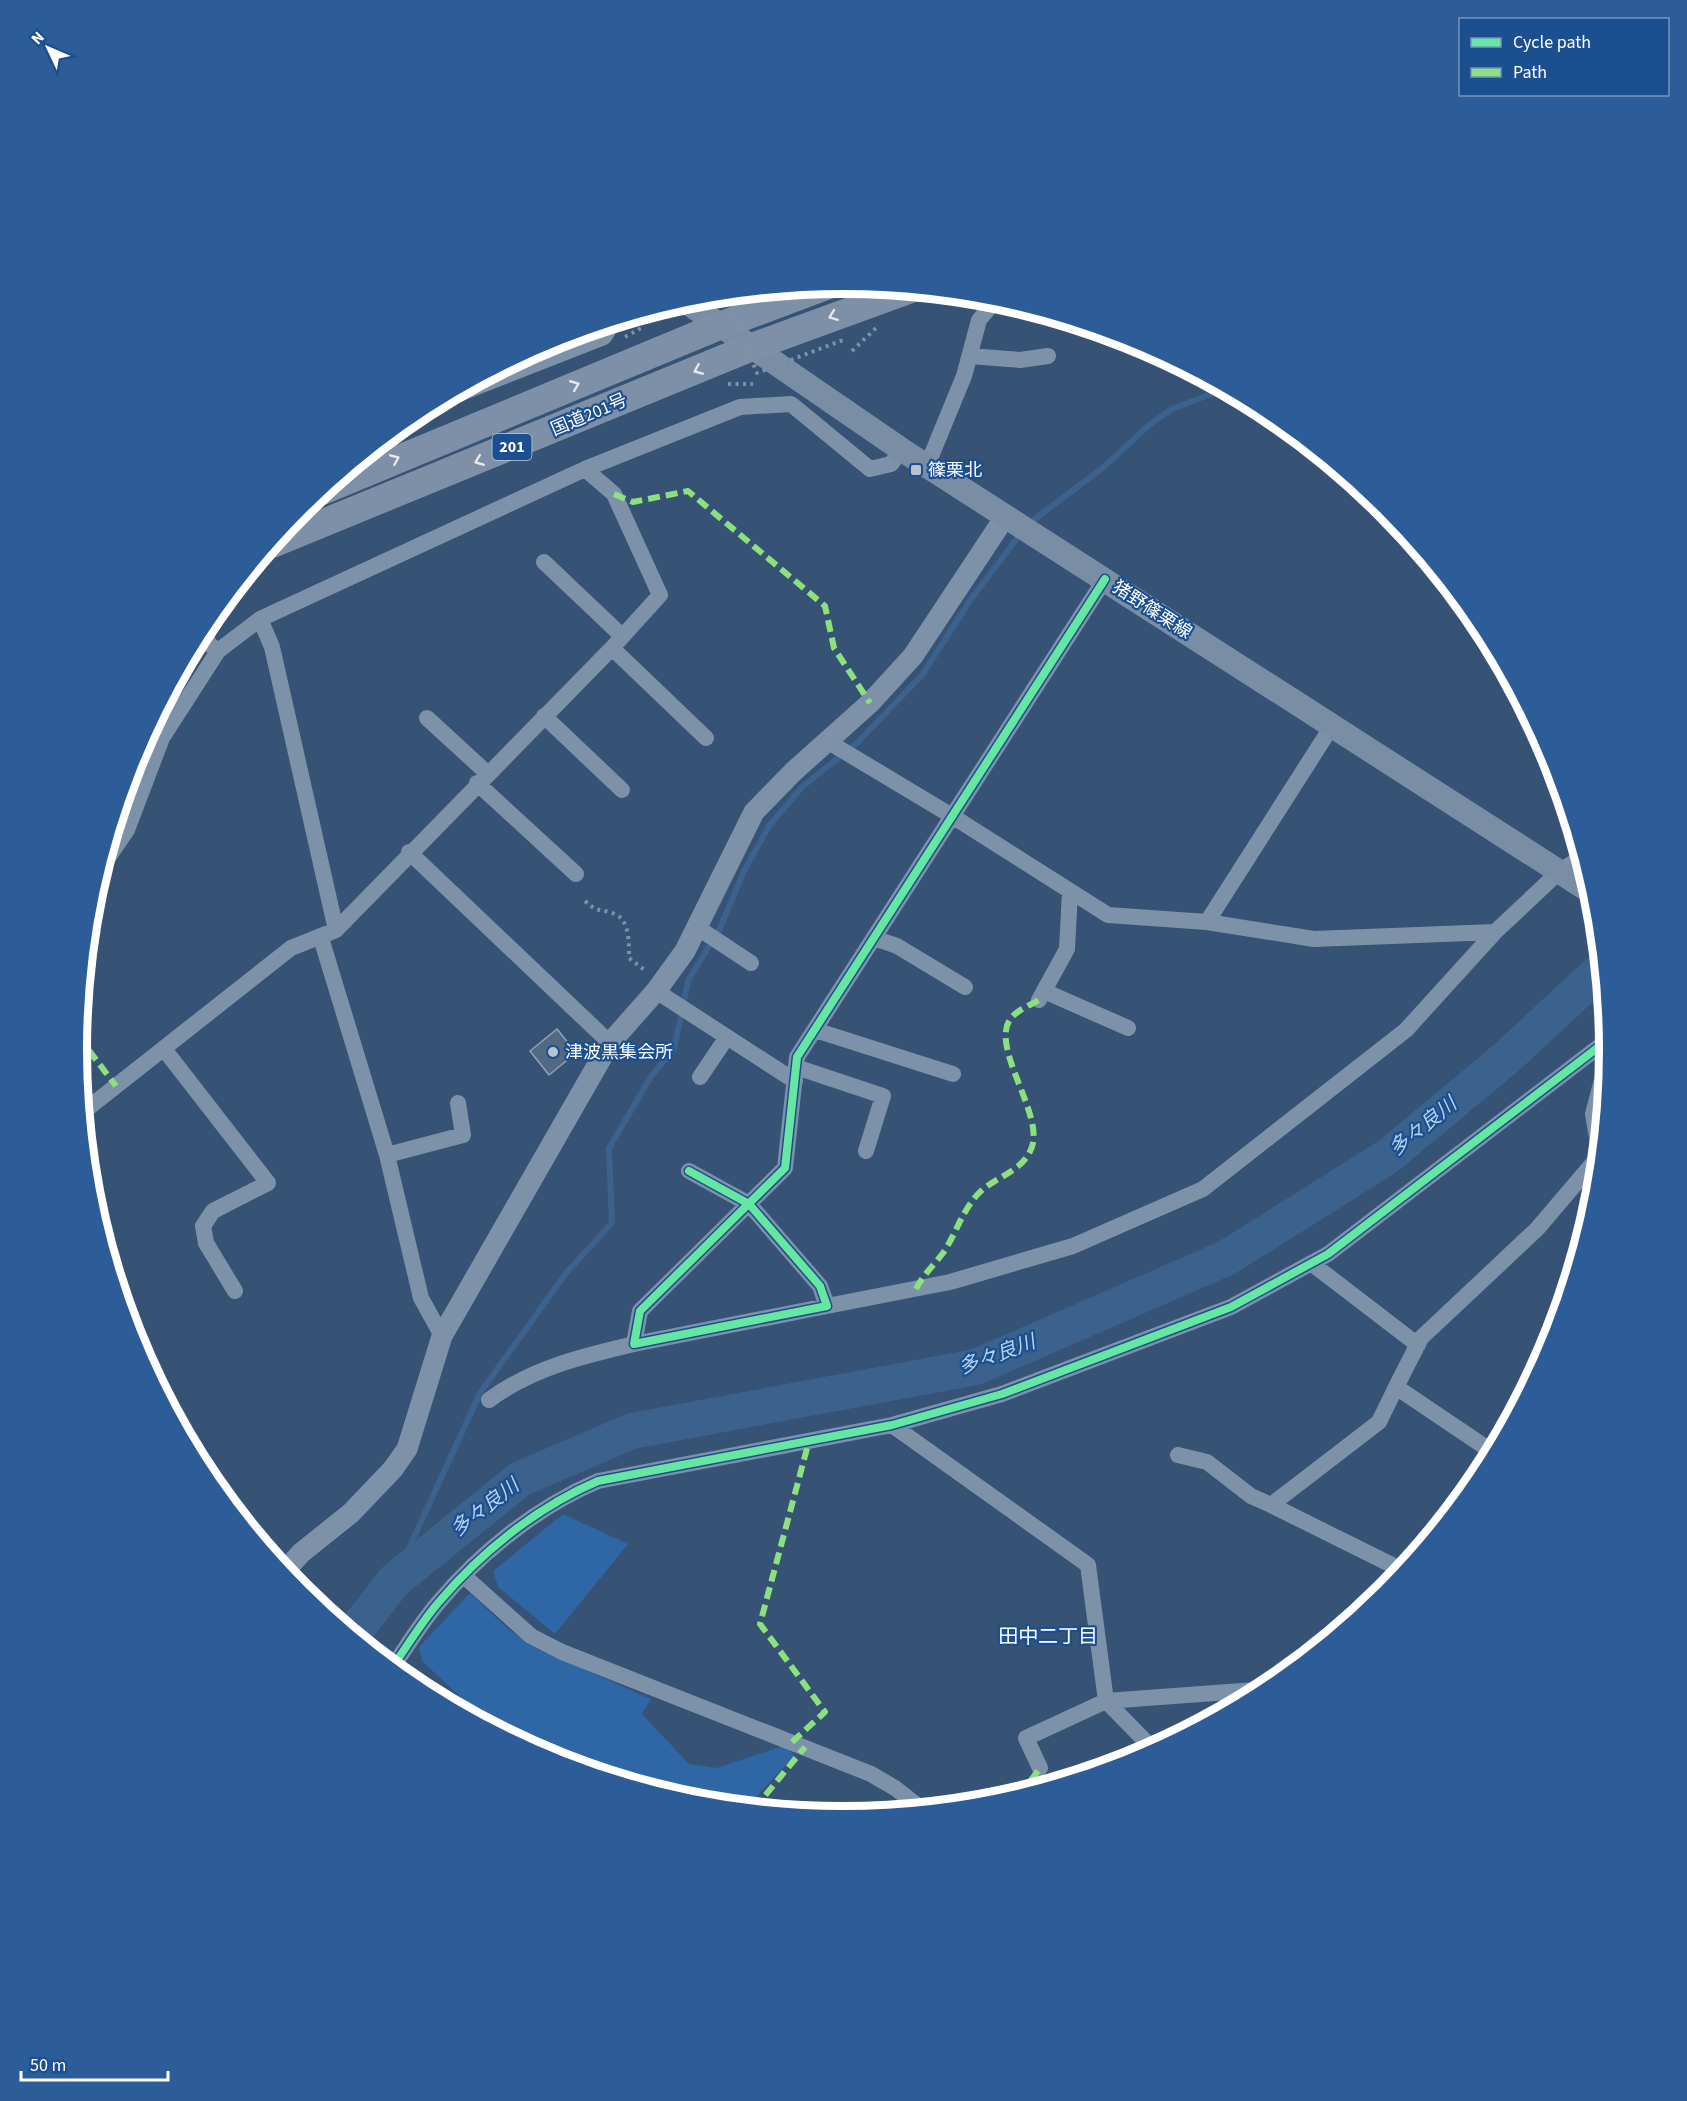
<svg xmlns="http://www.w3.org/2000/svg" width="1687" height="2101" font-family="'Source Sans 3','Noto Sans JP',sans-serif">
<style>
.green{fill:#2f66a5}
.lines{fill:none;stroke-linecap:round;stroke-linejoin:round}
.stream{stroke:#3b618d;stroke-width:6}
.river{stroke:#3b618d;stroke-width:36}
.building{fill:#526984;stroke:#92a2b6;stroke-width:1.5}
.path{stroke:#7d92a8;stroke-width:4;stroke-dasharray:3 4.5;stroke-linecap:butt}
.minor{stroke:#7d92a8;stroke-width:16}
.tertiary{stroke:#7d92a8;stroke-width:21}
.secondary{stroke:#798da4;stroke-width:24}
.trunk{stroke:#7e90a7;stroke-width:28}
.path-bridge{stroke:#7d92a8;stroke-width:4;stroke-dasharray:3 4.5;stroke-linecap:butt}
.quiet{stroke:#8de07e;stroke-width:6;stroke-dasharray:12 6;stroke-linecap:butt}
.cycleway-casing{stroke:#1b4f8f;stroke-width:11}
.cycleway{stroke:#66e7a1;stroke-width:8}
.oneway{stroke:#e5e9ed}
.poi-dot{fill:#b9c2ce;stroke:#1b4f8f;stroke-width:2}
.labels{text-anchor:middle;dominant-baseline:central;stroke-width:4.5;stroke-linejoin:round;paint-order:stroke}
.shield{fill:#1b4f8f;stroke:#bbcadd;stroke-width:1.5}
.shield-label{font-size:16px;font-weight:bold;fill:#fff}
.street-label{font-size:18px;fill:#fff;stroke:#1b4f8f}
.poi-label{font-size:18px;fill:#fff;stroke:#1b4f8f;text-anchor:start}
.water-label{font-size:20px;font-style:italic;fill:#b5d3f5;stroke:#1b4f8f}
.neighbourhood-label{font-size:20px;fill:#fff;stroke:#1b4f8f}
.rim{fill:none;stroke:#fff;stroke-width:8}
</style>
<rect width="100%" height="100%" fill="#365274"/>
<path class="green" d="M563 1514 628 1544 555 1634 498 1587 493 1571Z
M470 1593 507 1628 538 1649 651 1699 642 1714 689 1764 717 1768 783 1746 795 1755 746 1808 694 1803 550 1759 518 1742 481 1716 422 1661 419 1647Z"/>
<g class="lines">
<path class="stream" d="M1027 525 1105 466 1149 425 1172 409 1224 389
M394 1581 480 1393 566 1273 612 1223 609 1148 652 1075 674 1049 688 981 720 928 744 871 769 826 802 787 857 743 922 675 971 599 1021 533"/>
<path class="river" d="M352 1635 394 1581 520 1479 632 1431 976 1367 1226 1258 1387 1157 1506 1058 1602 969"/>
</g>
<path class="building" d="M557 1029 576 1053 549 1075 530 1051Z"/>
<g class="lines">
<path class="path" d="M625 337 643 327
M852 351 876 328
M728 384H753
M585 901C599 914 600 908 615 914 630 920 629 945 629 958L647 972"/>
<path class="minor" d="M970 356 1020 360 1048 356
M433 404 604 337 613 323
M927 466 964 376 979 320 994 302 1000 300
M544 562 622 636
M260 619 272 647 336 930
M203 630 209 644 218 651
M612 648 706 738
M544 716 622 790
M427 718 487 773
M1332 726 1207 922 1314 939 1495 932
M827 741 952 816 1108 915 1207 922
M477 783 576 874
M409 852 610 1043
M101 868 127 830 162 738 218 651 260 619 585 469 740 407 791 404 870 469 891 464 902 450
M698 928 751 963
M321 938 387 1155 421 1298 442 1336
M874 938 897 946 965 987
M656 991 795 1081
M1044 991 1128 1028
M1039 1000 1067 949 1070 891
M815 1030 953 1074
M164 1049 268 1183 213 1211 203 1226 206 1243 235 1291
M796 1067 883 1096 866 1151
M700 1077 727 1037
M83 1112 291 948 336 930 612 648 660 595 614 494 585 469
M387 1155 463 1135 458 1103
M1600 1155 1593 1114 1610 1049
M689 1171 749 1204 820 1286 827 1306 634 1344 640 1311 785 1168 797 1057 1105 579
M1311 1263 1418 1345
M827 1306 950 1282 1073 1246 1203 1189 1406 1030 1495 932 1560 871 1582 857
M1396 1387 1379 1422 1271 1505 1404 1571
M489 1400C532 1368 583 1356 634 1344
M892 1425 1088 1565 1106 1701 1269 1689
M1494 1453 1396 1387 1421 1338 1537 1229 1600 1155
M1178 1455 1207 1462 1251 1496 1271 1505
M464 1576 531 1636 562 1652 871 1774 895 1788 923 1810
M392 1668C407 1646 421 1623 438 1603 481 1552 537 1507 598 1481L892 1425 1002 1394 1231 1307 1328 1254 1609 1039
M1040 1768 1026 1738 1106 1701 1154 1750"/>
<path class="tertiary" d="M284 1572 301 1553 351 1513 393 1469 407 1449 442 1336 610 1043 656 991 685 951 754 812 794 771 870 703 913 656 1005 517
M402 1675 422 1690"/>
<path class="secondary" d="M685 301 902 450 1594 894"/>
<path class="trunk" d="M322 491 719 326 829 285
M272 544 752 347 908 290"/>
<path class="path-bridge" d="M726 295 757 373 843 340
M632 324 704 297"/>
<path class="quiet" d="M614 494 633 502 688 491 825 606 834 648 870 703
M78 1036 116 1086
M916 1289C923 1275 934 1265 943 1253 956 1234 962 1211 978 1194 995 1176 1027 1171 1033 1143 1040 1108 988 1043 1012 1017 1018 1010 1030 1005 1039 1000
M792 1742 825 1712 760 1624 809 1441
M1020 1795 1040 1768
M754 1809 805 1747"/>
<defs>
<path id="cycleway" d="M689 1171 749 1204 820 1286 827 1306 634 1344 640 1311 785 1168 797 1057 1105 579
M392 1668C407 1646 421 1623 438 1603 481 1552 537 1507 598 1481L892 1425 1002 1394 1231 1307 1328 1254 1609 1039"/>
</defs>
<use href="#cycleway" class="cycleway-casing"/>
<use href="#cycleway" class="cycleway"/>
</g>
<defs><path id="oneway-chevron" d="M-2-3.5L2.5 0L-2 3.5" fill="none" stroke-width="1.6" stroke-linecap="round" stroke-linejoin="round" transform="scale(1.5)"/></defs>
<g class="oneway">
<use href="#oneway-chevron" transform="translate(833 316) rotate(159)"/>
<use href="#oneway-chevron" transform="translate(698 370) rotate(157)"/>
<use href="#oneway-chevron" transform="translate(575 385) rotate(-22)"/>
<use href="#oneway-chevron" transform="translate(395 459) rotate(-23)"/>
<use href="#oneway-chevron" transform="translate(479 461) rotate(158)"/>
</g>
<g class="poi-dot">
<rect x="910" y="464" width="12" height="12" rx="3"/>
<circle cx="553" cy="1052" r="6"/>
</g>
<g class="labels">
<rect class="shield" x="492.5" y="434" width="39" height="26" rx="4.5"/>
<g class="shield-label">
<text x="512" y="447">201</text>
</g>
<g class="street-label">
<text transform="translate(589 415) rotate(-23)">国道201号</text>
<text transform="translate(1152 610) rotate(33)">猪野篠栗線</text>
</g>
<g class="poi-label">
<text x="928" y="470">篠栗北</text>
<text x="565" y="1052">津波黒集会所</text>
</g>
<g class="water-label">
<text transform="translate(1423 1127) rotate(-39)">多々良川</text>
<text transform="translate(997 1355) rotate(-20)">多々良川</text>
<text transform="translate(485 1508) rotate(-38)">多々良川</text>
</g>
<g class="neighbourhood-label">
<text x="1048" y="1637">田中二丁目</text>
</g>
</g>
<path d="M0 0H1687V2101H0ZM87 1050a756 756 0 1 1 1512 0a756 756 0 1 1-1512 0Z" fill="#2d5d98" fill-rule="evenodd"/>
<path class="rim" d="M87 1050a756 756 0 1 1 1512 0a756 756 0 1 1-1512 0Z"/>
<rect x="1459" y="18" width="210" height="78" fill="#1b4f8f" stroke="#7695bc" stroke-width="1.5"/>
<rect x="1471" y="38" width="30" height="9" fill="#66e7a1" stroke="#7695bc" stroke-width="1.5"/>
<text x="1513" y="48" font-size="18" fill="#ffffff">Cycle path</text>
<rect x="1471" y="68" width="30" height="9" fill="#8de07e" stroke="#7695bc" stroke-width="1.5"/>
<text x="1513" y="78" font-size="18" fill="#ffffff">Path</text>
<g transform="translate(48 48) rotate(314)" stroke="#1b4f8f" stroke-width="4.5" paint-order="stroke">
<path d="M0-4.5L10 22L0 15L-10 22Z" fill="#ffffff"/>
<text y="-9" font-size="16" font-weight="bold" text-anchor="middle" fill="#ffffff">N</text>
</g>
<path d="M21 2071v9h147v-9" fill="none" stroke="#ffffff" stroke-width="3"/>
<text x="30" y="2071" font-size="18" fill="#ffffff" stroke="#1b4f8f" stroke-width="4.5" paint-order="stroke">50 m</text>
</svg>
